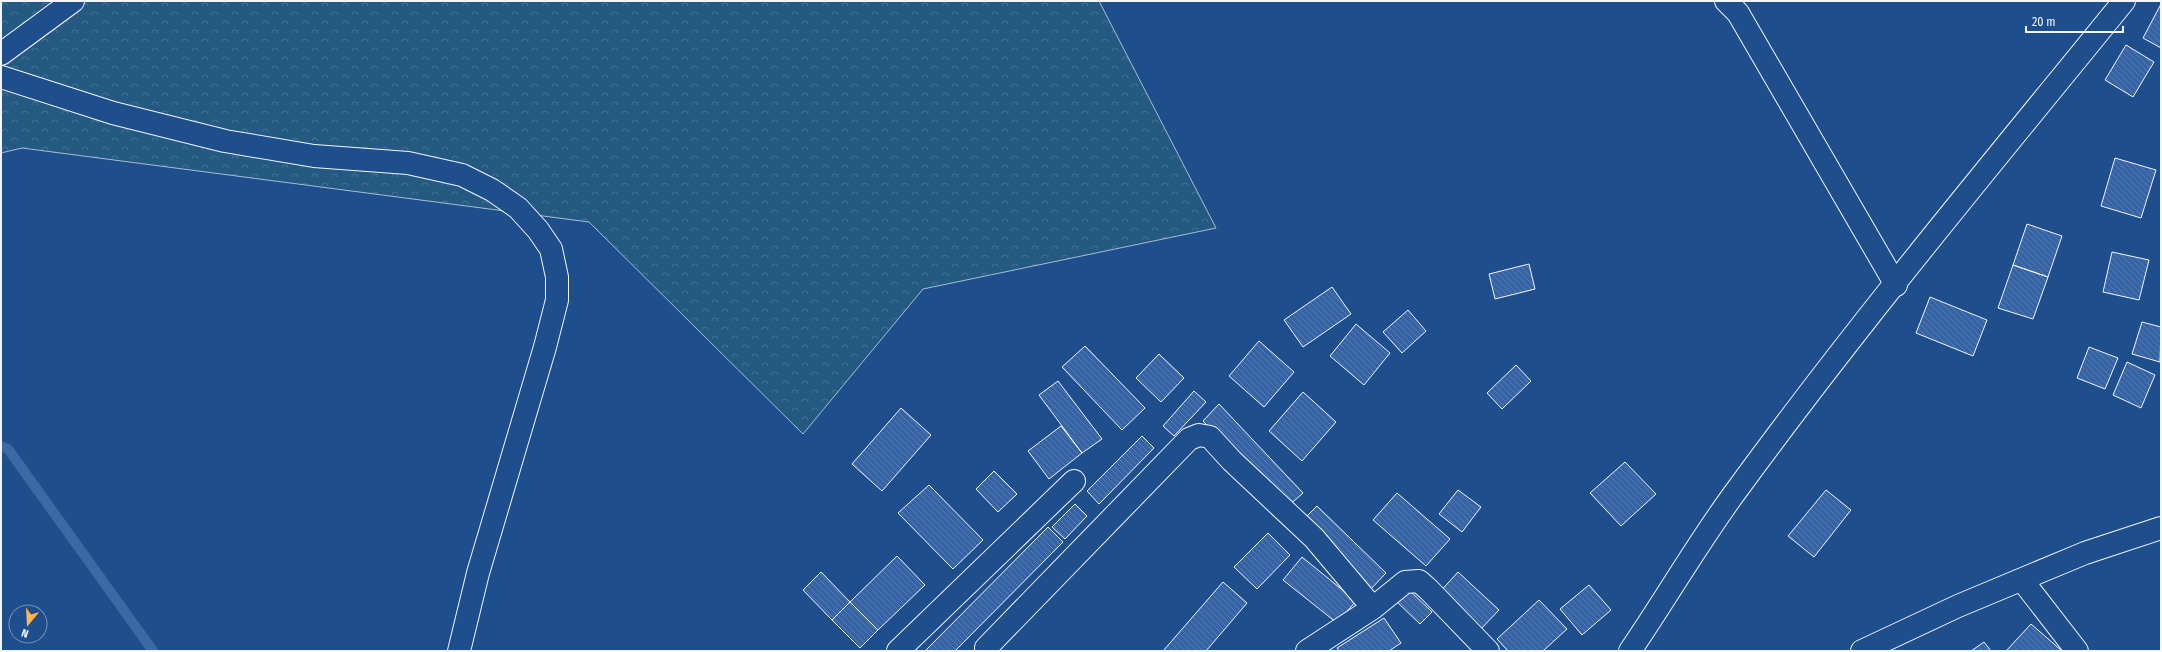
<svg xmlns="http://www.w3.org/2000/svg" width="2162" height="652" font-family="'Fira Sans Condensed',sans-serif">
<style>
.forest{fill:url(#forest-crowns);stroke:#a8bbd7}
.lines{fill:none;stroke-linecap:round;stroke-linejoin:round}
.stream{stroke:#3b69a3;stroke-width:10}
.building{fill:url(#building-back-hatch);stroke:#f2f6ff}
.minor-casing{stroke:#f2f6ff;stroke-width:24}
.tertiary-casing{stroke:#f2f6ff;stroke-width:24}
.secondary-casing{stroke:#f2f6ff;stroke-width:24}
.primary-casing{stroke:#f2f6ff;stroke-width:24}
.minor{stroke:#1f4e8c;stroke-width:22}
.tertiary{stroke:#1f4e8c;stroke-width:22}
.secondary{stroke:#1f4e8c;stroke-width:22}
.primary{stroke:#1f4e8c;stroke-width:22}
</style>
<defs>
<pattern id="forest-crowns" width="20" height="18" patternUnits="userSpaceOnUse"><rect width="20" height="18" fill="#245a82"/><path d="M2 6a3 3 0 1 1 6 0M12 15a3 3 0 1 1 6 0" fill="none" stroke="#447295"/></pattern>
<pattern id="building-back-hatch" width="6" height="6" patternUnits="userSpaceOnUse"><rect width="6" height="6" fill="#3563a3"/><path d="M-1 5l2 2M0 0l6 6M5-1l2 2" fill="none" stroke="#537ab1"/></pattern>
</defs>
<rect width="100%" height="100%" fill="#1f4e8c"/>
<path class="forest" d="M1 1H1099L1216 228 923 289 803 434 589 222 22 148 1 153Z"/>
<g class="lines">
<path class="stream" d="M1 446 8 449 153 651"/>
</g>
<path class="building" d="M2161 4V48L2143 38Z
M2126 45 2154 62 2133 97 2105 80Z
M2115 158 2156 170 2141 218 2101 206Z
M2027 224 2062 236 2048 277 2013 265Z
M2112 252 2149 260 2139 300 2103 292Z
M1529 264 1535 289 1495 299 1489 274Z
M2013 265 2048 277 2033 319 1998 308Z
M1332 287 1351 314 1303 347 1284 320Z
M1930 297 1987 320 1973 356 1916 333Z
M1408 310 1426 331 1402 353 1383 332Z
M2142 322 2161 327 2160 362 2132 354Z
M1356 324 1390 353 1364 385 1330 356Z
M1259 341 1294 372 1264 407 1229 376Z
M1085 346 1145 408 1122 430 1062 367Z
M2089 347 2118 358 2105 389 2077 378Z
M1159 354 1184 378 1161 402 1136 378Z
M2127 362 2155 375 2141 408 2113 395Z
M1516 365 1531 381 1502 409 1487 393Z
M1058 381 1102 439 1082 453 1039 395Z
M1194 391 1206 402 1174 436 1163 426Z
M1303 392 1336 422 1302 461 1269 431Z
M1219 404 1303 493 1286 508 1203 421Z
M901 408 931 435 882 491 852 464Z
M1061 426 1082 453 1049 479 1028 451Z
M1142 436 1154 448 1099 504 1087 491Z
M1625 462 1656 494 1621 526 1590 493Z
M994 471 1017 494 998 512 976 489Z
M929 485 983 540 953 569 898 513Z
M1458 490 1481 507 1462 532 1439 514Z
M1826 490 1851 510 1814 557 1788 536Z
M1397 493 1450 539 1426 566 1373 520Z
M1075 504 1087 516 1065 539 1052 527Z
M1317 506 1386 573 1370 590 1300 523Z
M1048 527 1063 542 955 651H925Z
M1268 533 1290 555 1257 589 1234 567Z
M897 556 925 585 878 630 850 602Z
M1302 557 1356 601 1337 623 1283 580Z
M821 572 850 602 832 620 803 590Z
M1458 572 1499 610 1479 631 1438 594Z
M1223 582 1247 603 1206 651H1163Z
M1589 585 1611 610 1582 635 1560 609Z
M1408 589 1432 612 1420 624 1396 601Z
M1539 600 1567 629 1543 651H1508L1497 639Z
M850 602 878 630 860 648 832 620Z
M1384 618 1401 643 1389 651H1339L1337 648Z
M2031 624 2062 651H2006Z
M1984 642 1991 651H1971Z"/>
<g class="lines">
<defs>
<path id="minor" d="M1726 1 1738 13 1896 285
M1 54 73 1
M2022 580 2077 651
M986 648 1189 439 1199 435 1210 437 1232 461 1314 538 1373 608
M898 651 1074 481
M1307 651 1373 608 1405 582 1419 581 1429 590 1488 651"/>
<path id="tertiary" d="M1 77 113 113 225 141 314 156 408 163 462 175 492 190 518 208 538 230 551 249 557 277V300L545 347 478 573 459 651"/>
<path id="secondary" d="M1630 651C1667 597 1700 539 1739 487 1861 320 1994 161 2124 1"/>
<path id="primary" d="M1862 651 1958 606 2085 553 2161 528"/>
</defs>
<use href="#minor" class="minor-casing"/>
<use href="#tertiary" class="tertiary-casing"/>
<use href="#secondary" class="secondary-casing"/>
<use href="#primary" class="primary-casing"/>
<use href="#minor" class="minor"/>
<use href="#tertiary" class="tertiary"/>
<use href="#secondary" class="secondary"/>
<use href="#primary" class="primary"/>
</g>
<rect width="2162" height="652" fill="none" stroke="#f2f6ff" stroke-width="4"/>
<g transform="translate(28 624) rotate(198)"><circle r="19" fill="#1f4e8c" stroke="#7391ba"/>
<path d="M0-3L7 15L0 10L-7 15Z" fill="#ffb74d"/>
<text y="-6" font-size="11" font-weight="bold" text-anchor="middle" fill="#f2f6ff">N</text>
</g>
<path d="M2026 26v6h97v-6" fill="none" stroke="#f2f6ff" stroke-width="2"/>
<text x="2032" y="26" font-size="12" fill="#f2f6ff" stroke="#1f4e8c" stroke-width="3" paint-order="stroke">20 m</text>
</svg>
